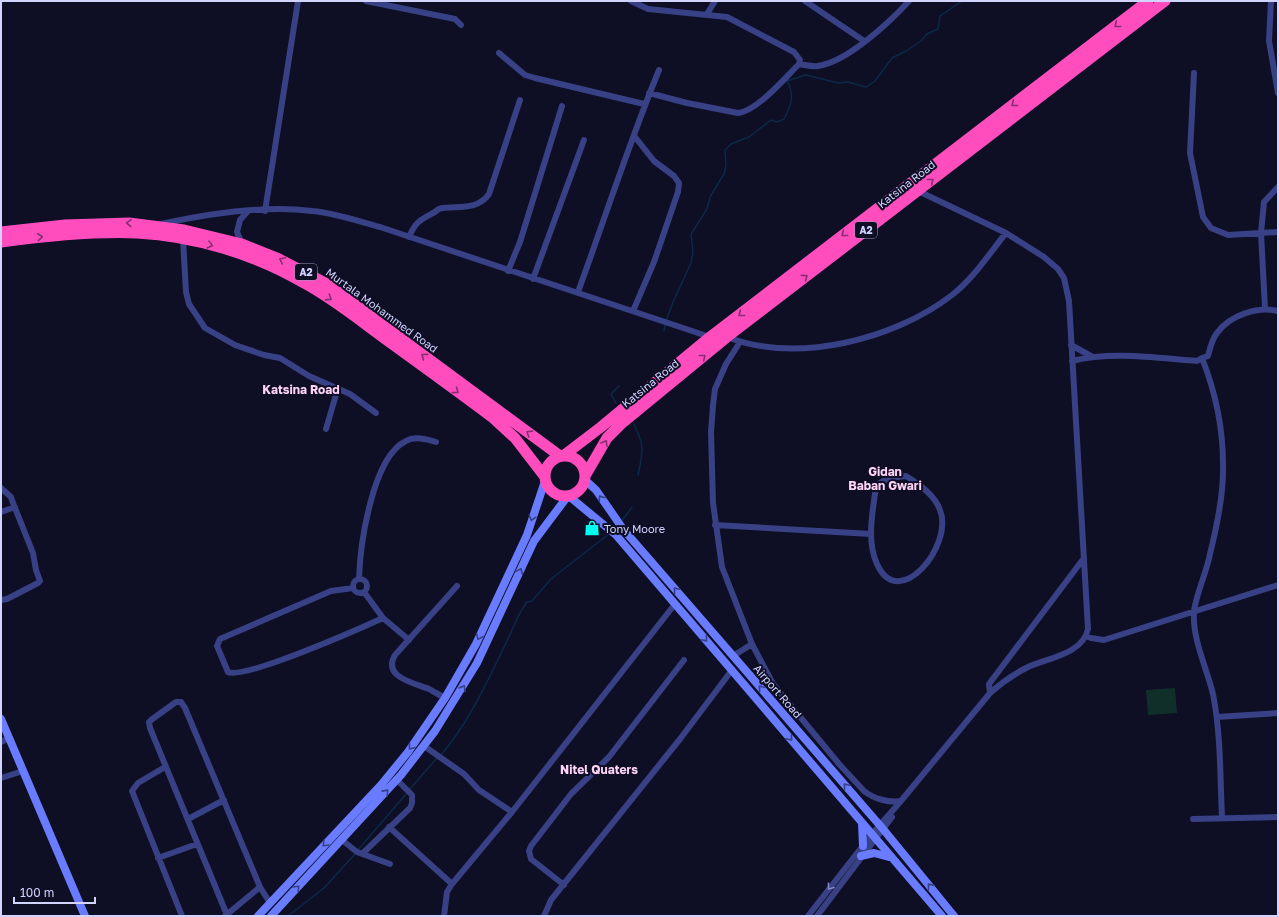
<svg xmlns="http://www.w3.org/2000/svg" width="1279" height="917" font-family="'Golos Text',sans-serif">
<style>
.pitch{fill:#112f29}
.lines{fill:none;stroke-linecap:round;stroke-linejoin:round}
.stream{stroke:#0b2a47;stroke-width:1.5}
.street{stroke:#384185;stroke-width:6}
.secondary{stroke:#697cff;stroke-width:8}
.highway{stroke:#ff4dbe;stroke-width:11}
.oneway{stroke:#862e72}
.oneway2{stroke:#373f87}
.oneway3{stroke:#858ac2}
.labels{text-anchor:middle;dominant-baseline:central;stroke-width:4;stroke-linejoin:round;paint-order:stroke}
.shield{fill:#0e0e25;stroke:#9798be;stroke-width:1}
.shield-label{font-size:10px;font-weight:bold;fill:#d2d3ff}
.street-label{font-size:11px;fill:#d2d3ff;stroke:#0e0e25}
.poi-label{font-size:11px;fill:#d2d3ff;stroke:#0e0e25;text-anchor:start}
.neighbourhood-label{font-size:12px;font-weight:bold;fill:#ffd4f6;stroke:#0e0e25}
</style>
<rect width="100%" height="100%" fill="#0e0e25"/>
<path class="pitch" d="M1175 688 1177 713 1148 715 1146 690Z"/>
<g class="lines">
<path class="stream" d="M666 321 673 302 691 263 693 252 691 234 707 209 710 197 724 174 726 165 725 150 731 144 749 137 771 120 777 122 784 119C791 106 795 95 787 81L806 75 838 83 848 82 866 87 875 81 892 58 906 51 921 41 927 34 938 29 940 16 962 1
M664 331 665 325
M616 403 611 394 619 386
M634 424C645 447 643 451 638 475
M621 522 632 507
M440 756C469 723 487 682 506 643 513 629 517 615 527 602L532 601 551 579 610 533
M409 790 437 758
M357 851 407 793
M288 916 324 888 355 854"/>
<path class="street" d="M366 1 455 19 461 25
M631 1 648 9 727 17 794 52 800 60 799 64C785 78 757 111 738 113L687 103 649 93
M805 1 864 41
M1271 1 1269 41 1278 93
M707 14 715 1
M499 53 525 75 535 78 644 104
M799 64C806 65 812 67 818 66 847 62 890 22 909 1
M1194 73 1190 153 1203 217 1211 228 1228 235 1278 232
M265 211 298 1
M161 224C207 214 265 205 312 211 335 213 358 221 380 227L710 337
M409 237C416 221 420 220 435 212 437 210 440 208 443 208 459 206 478 210 489 194L520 100
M183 239 186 292 189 304 205 328 235 345 264 355 280 358 309 376 350 394 376 413
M242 244 237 232 240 220 248 211
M508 271 520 242 562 106
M533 279 584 140
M578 292C605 218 629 143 659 70
M1265 308 1261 233 1264 202 1278 187
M633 311 654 262 678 192 679 183 674 176 654 161 635 137
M727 337C797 364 894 340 952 295 973 279 989 254 1006 233
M740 342 726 364 715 389 713 405 711 432 713 503 722 567 752 644 773 684 839 764 864 791C874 799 889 803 901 801
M1071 345 1091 356
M1072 361C1112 351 1156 358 1197 361L1202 358
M326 429 338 388
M906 476C919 484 935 495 940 510 954 545 899 613 877 564 866 540 873 511 876 486 885 478 895 477 906 476Z
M1 488 11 497 13 503 33 553 36 570 40 581 38 583 7 599 1 600
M1 512 15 507
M715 525 871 534
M353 586a7 7 0 1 1 14 0a7 7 0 1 1-14 0Z
M359 579C360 546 372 457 406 441 415 436 426 439 436 442
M353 588 331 591 220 639 217 646 228 672C244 680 361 628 383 618
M364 592 383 618 409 640
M1086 636 1091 638 1104 640 1278 585
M733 656 752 644
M990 693 989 684 1084 558
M445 698C440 695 434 692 429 689 414 683 382 677 395 655L457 586
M1217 717 1278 713
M1 742 9 738
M424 746 464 774 479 790 512 812
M165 767 138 783 132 791 182 916
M1 778 23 771
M1222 817C1220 776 1221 735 1213 694 1207 669 1192 638 1194 612 1195 597 1207 571 1210 554 1217 526 1224 493 1223 464 1223 429 1215 391 1202 358L1208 356C1210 348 1212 339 1217 333 1230 315 1258 306 1278 311
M188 819 224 800
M1193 819 1278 817
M389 827 452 884
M342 840 357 852 390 864
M362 854 410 808 412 803V795L397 780
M158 858 197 844
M564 885 531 859 529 851 531 846 571 794 609 757 684 660
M227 915 150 728 149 722 151 720 176 702H181L185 708 260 887 270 903
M225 916 260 887
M444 916 447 892 452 884 512 812 675 604
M544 916 551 900 680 739 732 670
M808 916 872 834 901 801 990 693C1001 683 1014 674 1028 667 1048 658 1083 654 1088 629L1069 301 1064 278 1058 269 1044 257 1006 233 916 190
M817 916 892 817"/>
<path class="secondary" d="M585 480 596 490 623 529 883 829 954 916
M570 497 616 535 942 916
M1 719 85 916
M862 823 863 846
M861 856 874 853 889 857
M258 916 381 785 408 752 445 698 476 644 527 535 545 481
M271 916 401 775 435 731 477 663 534 541 567 497"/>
<path class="highway" d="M1 232 65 225 129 223 184 230 242 244 277 258 327 284 560 456
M1 242C46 236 92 231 137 233 194 236 255 254 304 283 332 298 358 319 384 338 420 364 456 390 492 417L515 438 545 477
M545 476a20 20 0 1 1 40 0a20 20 0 1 1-40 0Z
M563 456 601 427 710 337 1148 1
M585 476 607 438 621 424 727 337 1165 1"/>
</g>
<defs><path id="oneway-chevron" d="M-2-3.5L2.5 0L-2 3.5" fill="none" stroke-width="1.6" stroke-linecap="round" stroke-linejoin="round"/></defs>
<g class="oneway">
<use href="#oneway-chevron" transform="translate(1117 25) rotate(142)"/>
<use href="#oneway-chevron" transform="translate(1014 104) rotate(142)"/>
<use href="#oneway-chevron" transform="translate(931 181) rotate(-38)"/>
<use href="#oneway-chevron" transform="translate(129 223) rotate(-177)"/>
<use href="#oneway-chevron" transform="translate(844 234) rotate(142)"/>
<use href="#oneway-chevron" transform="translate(40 237) rotate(-6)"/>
<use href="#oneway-chevron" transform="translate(210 245) rotate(14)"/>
<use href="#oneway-chevron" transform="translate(282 260) rotate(-155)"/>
<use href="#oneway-chevron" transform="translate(805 277) rotate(-37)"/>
<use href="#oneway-chevron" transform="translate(329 298) rotate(33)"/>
<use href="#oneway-chevron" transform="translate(741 314) rotate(142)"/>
<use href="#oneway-chevron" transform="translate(424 356) rotate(-143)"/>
<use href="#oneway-chevron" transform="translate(703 357) rotate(-39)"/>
<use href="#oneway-chevron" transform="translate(456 391) rotate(36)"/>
<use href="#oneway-chevron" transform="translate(529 433) rotate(-148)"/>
<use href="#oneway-chevron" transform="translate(605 443) rotate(-59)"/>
</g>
<g class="oneway2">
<use href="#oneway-chevron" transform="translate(601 498) rotate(-124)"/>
<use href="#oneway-chevron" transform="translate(532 518) rotate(107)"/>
<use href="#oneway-chevron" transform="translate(520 571) rotate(-66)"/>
<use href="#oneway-chevron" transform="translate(676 590) rotate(-131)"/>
<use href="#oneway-chevron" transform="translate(479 637) rotate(115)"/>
<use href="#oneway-chevron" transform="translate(705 639) rotate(49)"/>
<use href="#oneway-chevron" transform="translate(463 688) rotate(-59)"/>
<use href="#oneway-chevron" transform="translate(761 688) rotate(-131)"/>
<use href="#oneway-chevron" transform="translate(790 738) rotate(50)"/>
<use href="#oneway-chevron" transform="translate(411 747) rotate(127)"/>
<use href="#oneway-chevron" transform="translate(846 786) rotate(-131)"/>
<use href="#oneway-chevron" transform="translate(386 792) rotate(-48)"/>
<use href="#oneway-chevron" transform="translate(325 844) rotate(133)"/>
<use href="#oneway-chevron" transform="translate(930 886) rotate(-129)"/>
<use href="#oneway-chevron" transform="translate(297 888) rotate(-47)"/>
</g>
<use class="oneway3" href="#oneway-chevron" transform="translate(830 887) rotate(128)"/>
<defs>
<symbol id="shop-bare" viewBox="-9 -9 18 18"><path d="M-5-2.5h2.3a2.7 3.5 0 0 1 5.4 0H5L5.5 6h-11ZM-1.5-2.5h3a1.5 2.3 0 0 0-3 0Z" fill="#00fdef" stroke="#0e0e25" stroke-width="2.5" paint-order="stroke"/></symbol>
</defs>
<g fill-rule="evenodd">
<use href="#shop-bare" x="581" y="517" width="22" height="22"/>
</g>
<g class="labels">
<g class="shield">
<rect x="855" y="222" width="22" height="16" rx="3"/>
<rect x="295" y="264" width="22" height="16" rx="3"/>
</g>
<g class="shield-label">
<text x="866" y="230">A2</text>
<text x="306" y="272">A2</text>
</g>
<g class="street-label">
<text transform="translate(906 184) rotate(-38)">Katsina Road</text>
<text transform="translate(382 310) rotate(36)">Murtala Mohammed Road</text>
<text transform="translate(650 383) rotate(-39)">Katsina Road</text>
<text transform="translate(778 691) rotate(49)">Airport Road</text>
</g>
<g class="poi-label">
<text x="604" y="528">Tony Moore</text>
</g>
<g class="neighbourhood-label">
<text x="301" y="389">Katsina Road</text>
<text x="885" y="471">Gidan<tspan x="885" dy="14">Baban Gwari</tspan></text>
<text x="599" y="769">Nitel Quaters</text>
</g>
</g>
<rect width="1279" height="917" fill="none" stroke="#d2d3ff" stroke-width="4"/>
<path d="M14 897v6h81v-6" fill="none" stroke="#d2d3ff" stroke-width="2"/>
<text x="20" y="897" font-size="12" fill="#d2d3ff" stroke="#0e0e25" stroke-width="3" paint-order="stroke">100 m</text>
</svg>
